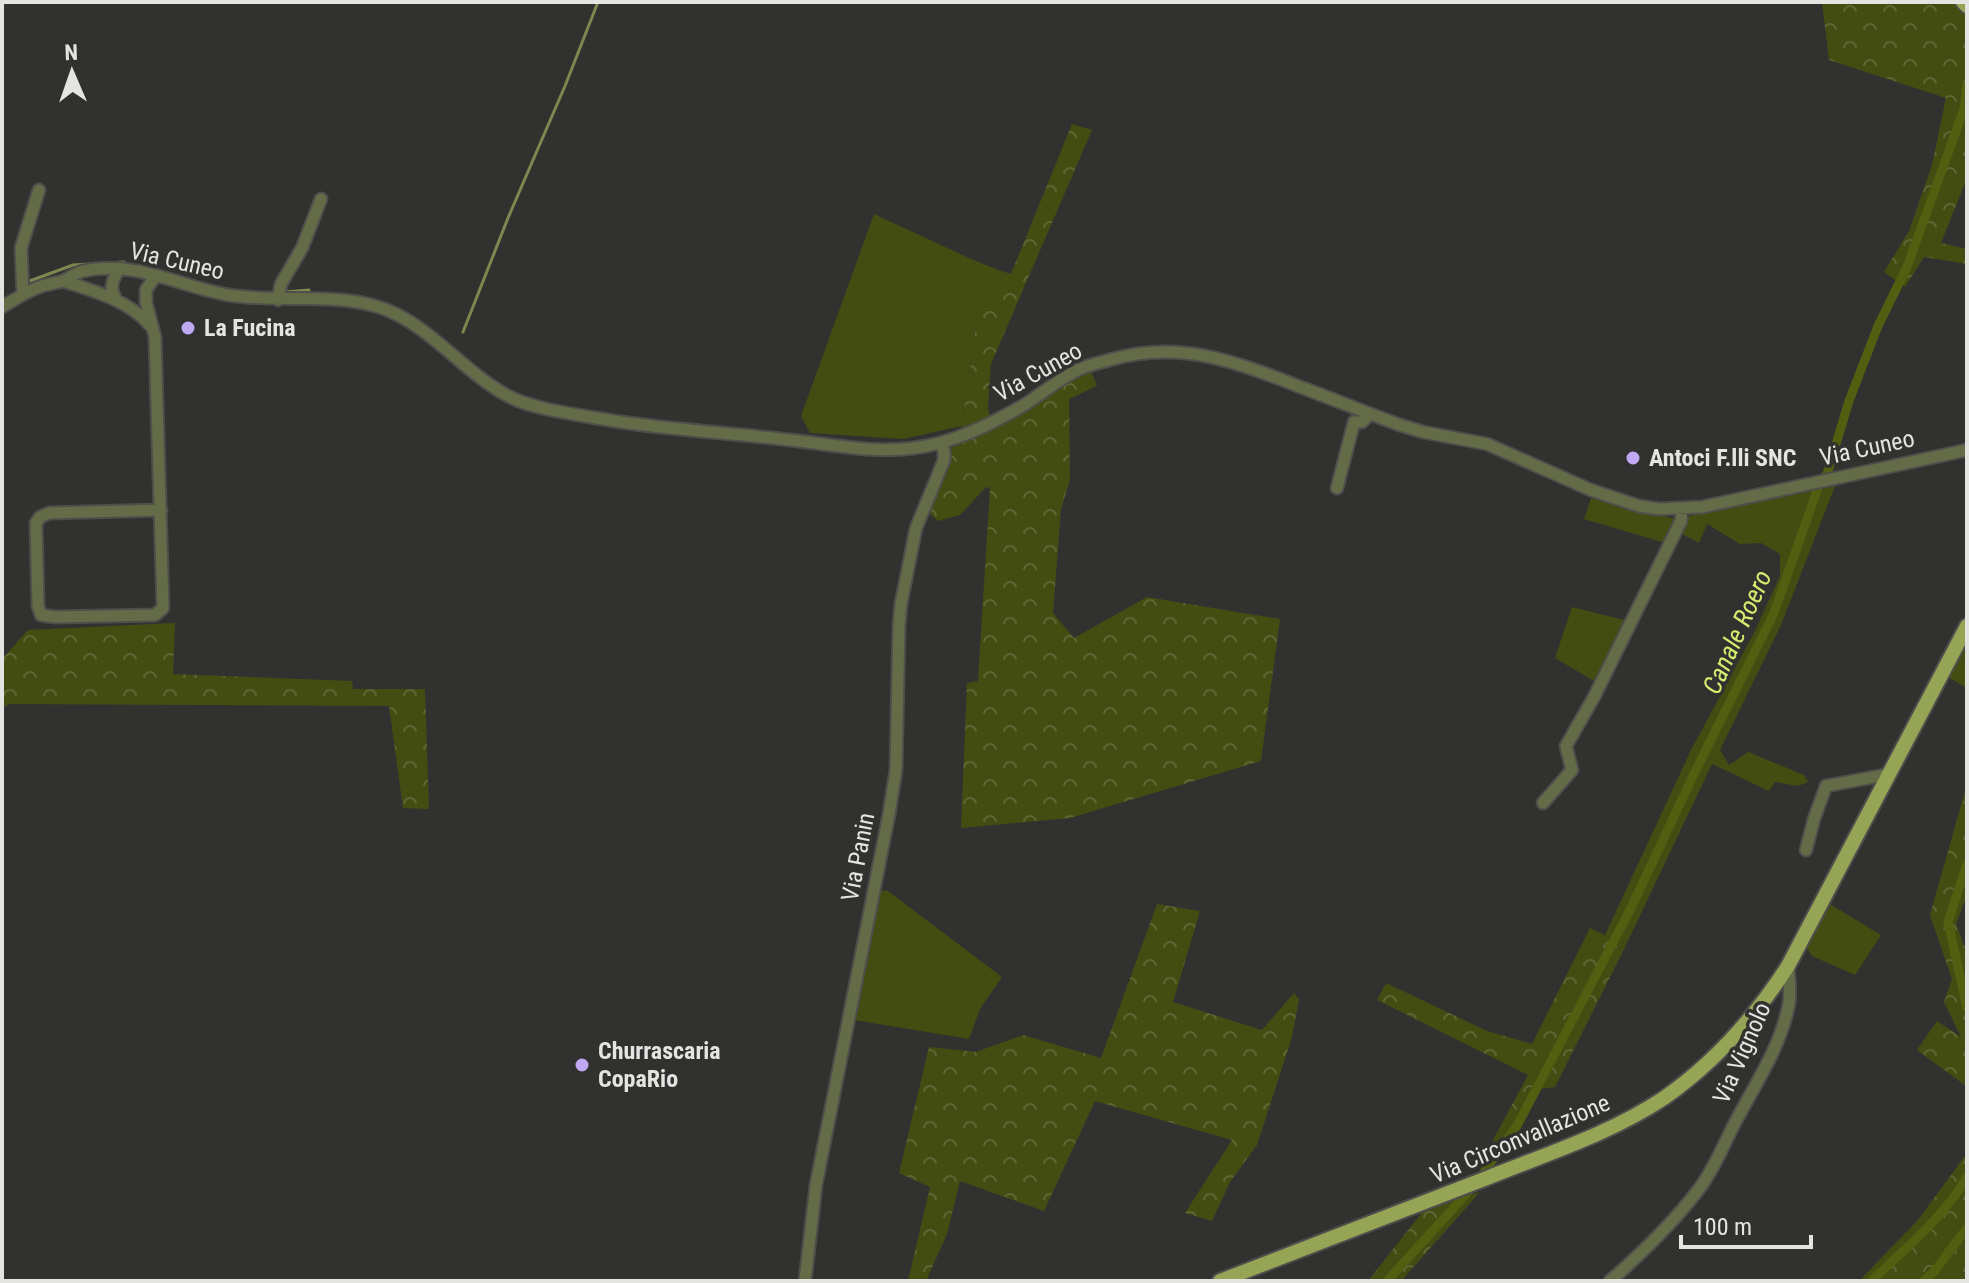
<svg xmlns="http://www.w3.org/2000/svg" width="1969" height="1283" font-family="'Roboto Condensed',sans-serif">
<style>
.green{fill:#434d12}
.forest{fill:url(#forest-crowns)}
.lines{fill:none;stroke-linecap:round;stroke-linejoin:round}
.stream{stroke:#7e874f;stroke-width:3}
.canal{stroke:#535f10;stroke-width:9}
.minor-casing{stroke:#4e4e4c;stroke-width:15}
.major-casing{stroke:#4e4e4c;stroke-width:18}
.minor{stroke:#646c47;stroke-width:11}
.major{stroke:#95a555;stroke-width:14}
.poi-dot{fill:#c0a8f3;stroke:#31322f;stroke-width:3}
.labels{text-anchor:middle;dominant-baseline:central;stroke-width:7;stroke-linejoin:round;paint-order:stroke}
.street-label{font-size:24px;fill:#e4e4e3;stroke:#31322f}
.poi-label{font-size:24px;font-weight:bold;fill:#e4e4e3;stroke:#31322f;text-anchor:start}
.water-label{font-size:26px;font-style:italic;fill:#d5ed6e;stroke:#31322f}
</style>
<defs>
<pattern id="forest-crowns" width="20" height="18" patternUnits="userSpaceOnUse" patternTransform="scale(2)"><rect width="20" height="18" fill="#434d12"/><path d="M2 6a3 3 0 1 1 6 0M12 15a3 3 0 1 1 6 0" fill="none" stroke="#5e6634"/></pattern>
</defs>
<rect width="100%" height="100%" fill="#31322f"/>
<path class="green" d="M874 214 971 259 1001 271 976 325 962 426 903 439 810 433 801 416Z
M1835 486 1781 625 1720 750 1729 765 1748 752 1804 775 1808 782 1798 786 1775 782 1769 791 1712 764 1626 945 1605 935 1691 750 1754 633 1780 576V554L1761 543 1740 544 1707 524 1699 543 1682 534 1662 542 1584 519 1592 495 1675 519Z
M1572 607 1624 620 1594 681 1555 658Z
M1967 643V688L1948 677Z
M880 890 888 891 1002 977 980 1009 969 1039 854 1020Z
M1830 904 1881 935 1855 975 1812 956 1806 947Z"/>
<path class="forest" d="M1822 2H1967V178L1941 243 1967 249V264L1924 257 1905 287 1884 272 1909 231 1932 165 1946 98 1829 60Z
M1072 124 1092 130 991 364 988 408 993 428 1050 393 1091 371 1097 386 1069 399 1070 480 1061 509 1053 613 1074 638 1147 597 1280 619 1261 761 1070 818 961 828 967 683 978 681 990 488 986 487 960 515 938 521 928 512 943 479 950 448 962 443V426L976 325 1001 271 1011 274Z
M175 623 173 674 352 681 353 689H425L429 809 403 808 389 706 9 704 2 709V659L28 630Z
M1967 784V895L1956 924 1965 948H1967V1098L1966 1086 1917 1050 1937 1021 1961 1037 1944 1002 1952 979 1930 915Z
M1157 904 1200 911 1173 1002 1262 1030 1294 993 1299 999 1292 1037 1257 1145 1230 1182 1212 1221 1185 1213 1232 1140 1095 1101 1044 1211 960 1181 947 1234 926 1281H908L930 1187 899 1173 929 1047 976 1052 1023 1035 1101 1058Z
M1590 928 1626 945 1555 1087 1539 1089 1523 1118 1521 1126 1504 1149 1492 1142 1528 1075 1377 1000 1386 983 1487 1031 1532 1044Z
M1967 1153V1281H1859L1918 1220Z
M1480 1192 1401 1281H1368L1424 1210Z"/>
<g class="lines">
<path class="stream" d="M27 282 73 265 124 262
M284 292 309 290
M463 332 508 218 565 86 598 2"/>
<path class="canal" d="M1967 864 1948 922 1967 1008
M1485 1170 1517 1126 1630 910 1694 774 1774 613 1819 485 1827 474 1849 401 1878 326 1907 267 1964 109 1967 85
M1387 1281 1469 1191
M1871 1281C1900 1254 1950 1211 1967 1176
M1923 1281 1934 1272 1967 1228"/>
<defs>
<path id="minor" d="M156 275 146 290V302L155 337 163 608 155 615 55 617 41 615 38 606 36 523 40 517 49 513 161 510
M63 281C94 291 128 300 150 325
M23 294 21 248 39 190
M116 300C109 287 112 280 120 268
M278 300 281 284 302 248 321 199
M2 307C15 299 27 291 42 286 49 284 56 283 63 281 70 278 75 273 83 271 136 260 178 286 228 295 283 304 345 289 396 314 438 335 469 376 510 397 531 408 572 414 596 418 657 429 720 432 781 439 824 443 871 454 914 448 954 443 989 425 1024 405 1043 393 1060 378 1080 369 1089 365 1099 363 1109 360 1181 339 1236 362 1303 388 1335 400 1367 413 1400 425L1423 432 1487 444 1591 490 1639 506 1659 509 1702 507 1967 450
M1337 488 1354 422H1362L1370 414
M1543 803 1572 770 1566 746 1594 697 1681 521 1682 508
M1806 850 1814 819 1826 786 1890 774
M805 1281 816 1185 889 814 896 770 899 625 901 604 916 528 944 460V451L941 443
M1610 1281C1642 1253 1673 1223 1699 1189 1715 1168 1724 1143 1737 1119 1756 1083 1782 1044 1789 1003 1791 991 1789 978 1788 966"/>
<path id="major" d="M1963 2 1967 6
M1220 1281C1309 1246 1398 1212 1487 1178 1546 1154 1610 1134 1664 1098 1714 1063 1755 1017 1788 966L1967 626"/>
</defs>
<use href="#minor" class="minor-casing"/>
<use href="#major" class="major-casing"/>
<use href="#minor" class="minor"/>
<use href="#major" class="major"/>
</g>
<g class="poi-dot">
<circle cx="188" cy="328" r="8"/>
<circle cx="1633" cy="458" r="8"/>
<circle cx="582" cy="1065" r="8"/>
</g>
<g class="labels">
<g class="street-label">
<text transform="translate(177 261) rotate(13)">Via Cuneo</text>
<text transform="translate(1038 372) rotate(-29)">Via Cuneo</text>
<text transform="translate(1867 448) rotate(-12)">Via Cuneo</text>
<text transform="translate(858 857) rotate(-79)">Via Panin</text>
<text transform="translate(1742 1053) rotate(-66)">Via Vignolo</text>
<text transform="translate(1520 1139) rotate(-23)">Via Circonvallazione</text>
</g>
<g class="poi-label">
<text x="204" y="328">La Fucina</text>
<text x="1649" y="458">Antoci F.lli SNC</text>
<text x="598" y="1051">Churrascaria<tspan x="598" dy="28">CopaRio</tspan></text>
</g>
<g class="water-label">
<text transform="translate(1737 632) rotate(-66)">Canale Roero</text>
</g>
</g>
<rect width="1969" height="1283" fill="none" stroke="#e4e4e3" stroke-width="8"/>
<g transform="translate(72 72) rotate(358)" stroke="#31322f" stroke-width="6" paint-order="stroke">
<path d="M0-6L14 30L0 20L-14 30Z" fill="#e4e4e3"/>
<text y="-12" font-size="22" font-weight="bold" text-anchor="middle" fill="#e4e4e3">N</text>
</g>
<path d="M1681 1235v12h130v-12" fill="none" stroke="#e4e4e3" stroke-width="4"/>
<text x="1693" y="1235" font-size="24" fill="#e4e4e3" stroke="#31322f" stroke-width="6" paint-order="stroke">100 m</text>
</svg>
